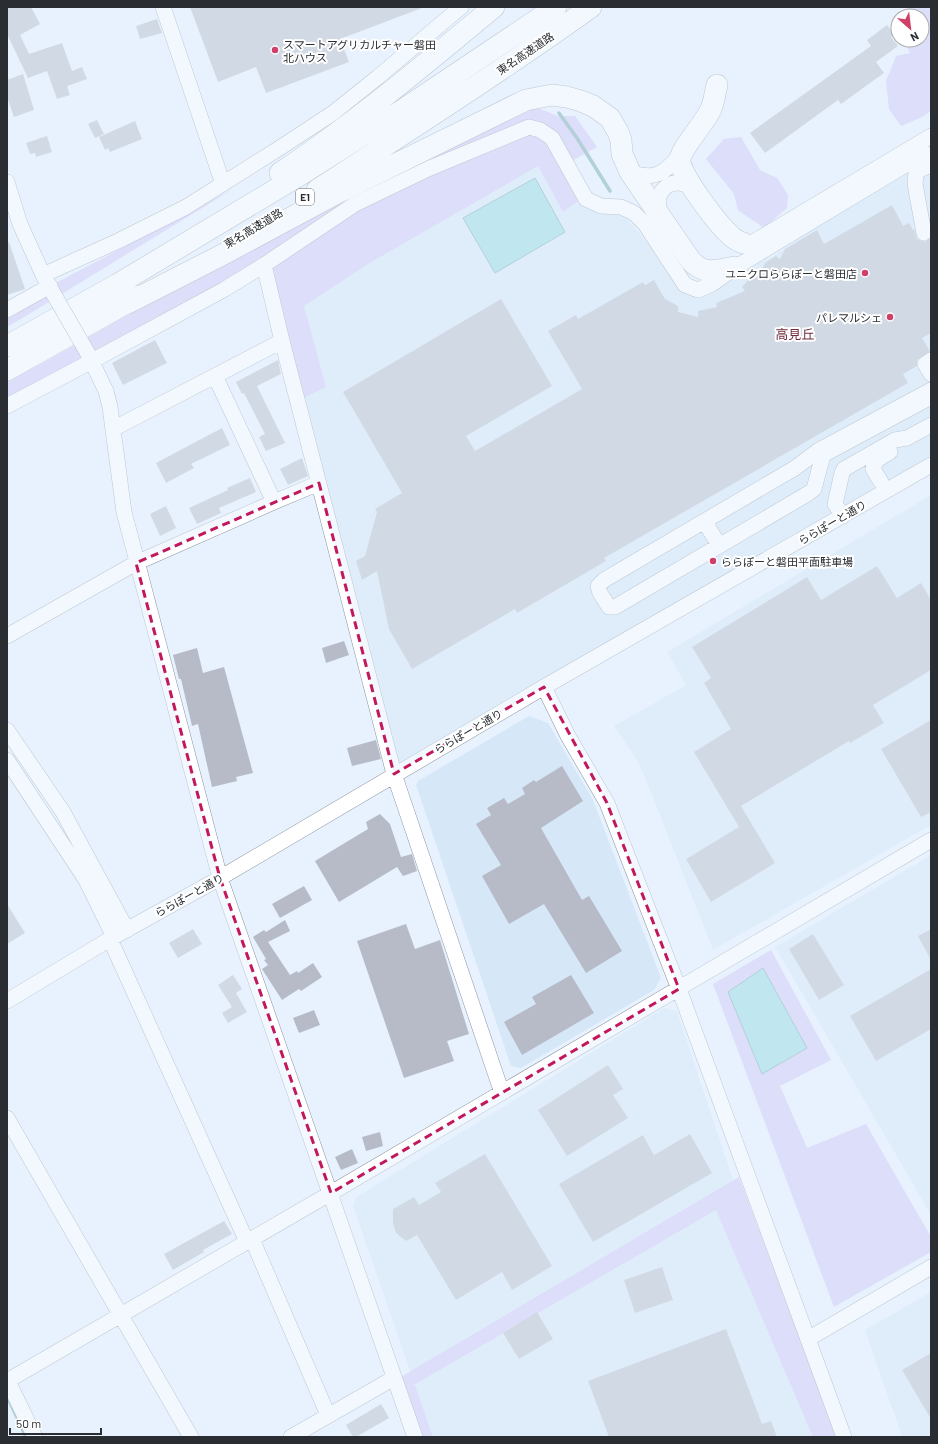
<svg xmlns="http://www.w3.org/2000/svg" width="938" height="1444" font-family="Barlow,'Noto Sans JP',sans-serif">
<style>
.built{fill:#d6e7f8}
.green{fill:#d1c5f4}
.water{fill:#90d9e0;stroke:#71a6ac}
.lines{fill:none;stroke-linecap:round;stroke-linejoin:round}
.stream{stroke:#71a6ac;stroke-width:3.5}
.building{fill:#b7bbc8}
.minor-casing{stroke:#8a939e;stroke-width:16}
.highway-casing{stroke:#8a939e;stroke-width:22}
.minor{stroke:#fff;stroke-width:15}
.highway{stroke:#fff;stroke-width:21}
.minor-bridge-casing{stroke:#8a939e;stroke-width:16;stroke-linecap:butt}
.minor-bridge{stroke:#fff;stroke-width:15}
.marked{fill:none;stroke:#c2185b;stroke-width:3;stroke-dasharray:8 5;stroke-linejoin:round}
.poi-dot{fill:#cf4069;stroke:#fff;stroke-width:1.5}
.labels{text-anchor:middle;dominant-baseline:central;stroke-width:4;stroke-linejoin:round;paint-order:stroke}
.shield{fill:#fff;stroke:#6a6d70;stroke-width:1}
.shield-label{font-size:10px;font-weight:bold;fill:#2a2e32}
.poi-label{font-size:11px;fill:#2a2e32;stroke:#fff;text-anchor:start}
.street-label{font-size:11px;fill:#2a2e32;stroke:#fff}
.quarter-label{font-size:13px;fill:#712b3d;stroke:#fff}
</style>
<rect width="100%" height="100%" fill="#e7f2fe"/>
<path class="built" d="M535 129 586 199 625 217 685 285 705 287 741 269 771 257 866 194 931 158V465L399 771 264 265Z
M931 495V825L713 950 648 785 638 762 614 726 686 685 667 652Z
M529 716 548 723 593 800 661 978 654 990 521 1068 511 1066 416 785 418 781Z
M931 855V1215L775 947Z
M664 1008 677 1011 819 1437H433L353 1206 356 1197Z
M931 1292V1437H902L865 1330Z"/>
<path class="green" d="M909 7H931V111L922 117 901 126 889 109 886 81 896 56 910 53 904 40H922V16H902Z
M538 108 558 116H575L597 147 566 164 586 199 575 203 563 212 538 166 368 264 304 306 326 387 297 401 264 265 7 404V381L43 363 266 237 527 109Z
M741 137 760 170 777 178 788 195 787 208 764 228 738 210 734 194 706 159 724 139Z
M233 189 21 319 7 327V309Z
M771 950 831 1060 780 1086 807 1148 866 1124 931 1237V1252L834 1307 713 984Z
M739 1177 837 1437H813L716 1210 412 1386 415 1385 433 1437H418L399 1378Z"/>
<path class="water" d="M535 178 565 232 495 273 463 218Z
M763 968 807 1048 762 1074 728 992Z"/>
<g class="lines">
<path class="stream" d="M559 113 577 138 610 191
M7 1396 26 1437"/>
</g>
<path class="building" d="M7 7H31L40 24 20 35 29 54 62 43 72 71 82 67 87 79 67 86 70 95 57 99 47 71 28 78 7 34Z
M190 7H421L422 8 340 39 349 62 266 93 256 67 218 82Z
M157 19 162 33 140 39 136 26Z
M887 25 894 34 891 37 898 46 876 62 884 73 841 104 838 100 765 153 750 133 871 46 867 40Z
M23 74 34 110 14 117 7 97V80Z
M97 120 104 134 95 138 88 124Z
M135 121 142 139 110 152 108 148 105 150 99 137Z
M47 136 52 152 36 157 35 153 30 154 26 143Z
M892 205 903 226 909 223 913 230 914 229 917 239 925 242 931 238V333L922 338 930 351 917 360V366L903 374 908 383 604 558 606 561 517 613 515 609 412 669 389 629 377 571 362 580 356 561 365 556 377 512 375 509 402 493 343 392 501 299 552 386 466 436 475 451 582 389 548 331 576 315 578 319 643 282 645 285 654 280 665 299 678 306V312L698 317V311L717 307 716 303 745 291 742 287 754 274 756 278 766 262 776 256 780 259 785 249 817 230 824 244Z
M9 242 25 289 7 295V243Z
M155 340 167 363 123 385 112 363Z
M278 360 281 374 257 386 285 443 266 451 259 437 265 434 244 393 242 394 236 382Z
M222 428 230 445 191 464 194 468 166 483 156 463Z
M302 458 308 476 288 485 280 469Z
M250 478 256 492 219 508 221 513 197 524 189 508 228 490 227 488Z
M166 506 176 528 160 536 150 514Z
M877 566 897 598 921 583 931 600V670L873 705 884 723 850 743 849 741 741 806 775 863 711 902 686 859 739 827 694 752 731 729 704 683 711 678 692 647 807 577 821 600Z
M344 641 349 655 326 663 322 648Z
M197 648 203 673 224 667 253 773 236 777 237 781 212 787 198 724 192 726 181 679H179L173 655Z
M931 720V812L921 817 881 749Z
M376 740 381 759 352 766 347 748Z
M562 766 583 801 541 828 582 900 589 896 622 951 586 973 544 904 509 924 482 876 501 865 476 824 491 815 487 808 504 798 508 804 525 794 522 788 534 780 536 782Z
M380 814 390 824 401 857 412 854 417 871 403 876 397 867 339 902 315 861 368 829 366 822Z
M304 886 312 900 280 918 272 904Z
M7 904 25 933 7 944Z
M285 920 290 931 268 942 290 975 297 971 298 973 313 963 322 977 301 991 299 989 282 1000 262 969 268 965 264 960 266 959 253 937 264 930 266 932Z
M406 924 415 949 440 940 469 1034 447 1041 454 1061 404 1078 357 941Z
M193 929 202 944 178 958 169 943Z
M931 929V960L918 936Z
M813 934 844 985 819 1000 789 949Z
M931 969V1029L876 1061 850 1016Z
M233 975 242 989 236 993 247 1012 228 1023 222 1013 232 1007 218 985Z
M571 975 594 1013 522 1055 504 1022 536 1004 532 997Z
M314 1010 320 1025 299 1033 293 1018Z
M608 1065 623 1089 613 1095 628 1118 567 1156 538 1110Z
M380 1132 383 1146 366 1151 362 1137Z
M690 1134 712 1173 593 1242 559 1184 643 1135 654 1155Z
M352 1149 358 1163 341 1170 335 1157Z
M485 1154 552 1266 512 1290 502 1272 456 1300 417 1235 406 1241 396 1233 393 1223V1209L414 1197 419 1205 441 1192 435 1183Z
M224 1221 232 1234 203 1250 204 1252 173 1270 164 1254Z
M662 1267 673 1300 635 1313 624 1280Z
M537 1312 553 1339 519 1359 503 1333Z
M726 1329 762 1424 771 1421 777 1437H609L588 1381Z
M931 1353V1419L902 1370Z
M381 1404 389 1418 356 1437H353L346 1425Z"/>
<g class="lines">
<defs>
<path id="minor" d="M163 7 223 184
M630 172C659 182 665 171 683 152
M7 182 20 224 43 275 53 293
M659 214C659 209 658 203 659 198 661 188 672 180 683 184 688 185 692 189 696 193
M924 233 915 184 916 173 923 168 931 166
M743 243 750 244 760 238 931 136
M264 265 282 341 394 774 502 1093
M43 275 118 241 186 207 278 149 333 113 378 77 461 7
M7 310 50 286
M87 352 106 391 110 407 124 512 220 878 415 1437
M931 360 925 364 931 374
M215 376 274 502
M931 390 819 450 795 468 604 580 598 586 600 593 609 607H615L809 493 814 489 823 455 931 397
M7 406 92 361 225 289 264 265 355 204 430 168 529 127 540 130 552 138 586 199 601 206 621 207 634 213 645 224 685 285 698 290 712 284 736 267 917 158 931 154
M113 429 282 341
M881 482 873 469C875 459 882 457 890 452
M843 516 835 504 842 473 844 469 895 440 907 438 931 425
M704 521 719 545
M7 636 136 563 274 502 319 483
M544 687 568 736 607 803 679 989 844 1437
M7 730 63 812 127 930
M7 760 86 880 114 937
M110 939 247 1242
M7 1001 110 939 220 878 544 687 931 465
M7 1118 191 1437
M252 1239 328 1415
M808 1339 931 1267
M7 1381 331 1193 931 840
M8 1381 35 1437
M291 1437 394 1378"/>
<path id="highway" d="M717 85C715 93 714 102 711 109 705 123 682 147 680 159 678 173 718 224 730 235 733 239 738 241 743 243
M280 173C355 123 424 65 494 7
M317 190C409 130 502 71 591 7
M128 303 218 257 339 192 526 100 552 95 567 97 581 101 593 106 610 118 618 132 621 140 622 154 630 172 691 261C706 276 716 270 736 267
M7 346 118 284 305 172 404 109 556 7
M7 370 139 296"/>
</defs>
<use href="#minor" class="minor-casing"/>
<use href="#highway" class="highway-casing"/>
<use href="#minor" class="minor"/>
<use href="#highway" class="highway"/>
<defs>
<path id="minor-bridge" d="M53 293 87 352"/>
</defs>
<use href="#minor-bridge" class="minor-bridge-casing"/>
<use href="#minor-bridge" class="minor-bridge"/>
</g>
<path d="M0 0H938V1444H0ZM319 483 394 774 544 687 607 803 679 989 331 1193 220 878 136 563Z" fill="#e7f2fe" fill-opacity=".55" fill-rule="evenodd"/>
<path class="marked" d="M319 483 394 774 544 687 607 803 679 989 331 1193 220 878 136 563Z"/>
<g class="poi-dot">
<circle cx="275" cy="50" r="4"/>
<circle cx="865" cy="273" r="4"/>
<circle cx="890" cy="317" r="4"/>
<circle cx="713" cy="561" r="4"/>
</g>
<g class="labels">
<rect class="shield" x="296" y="189" width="18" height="16" rx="3"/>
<g class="shield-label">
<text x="305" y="197">E1</text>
</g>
<g class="poi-label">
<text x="283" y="44">スマートアグリカルチャー磐田<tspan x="283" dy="13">北ハウス</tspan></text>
<text x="857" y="273" text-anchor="end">ユニクロららぽーと磐田店</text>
<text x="882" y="317" text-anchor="end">パレマルシェ</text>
<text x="721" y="561">ららぽーと磐田平面駐車場</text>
</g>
<g class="street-label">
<text transform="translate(525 53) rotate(-34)">東名高速道路</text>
<text transform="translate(253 228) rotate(-31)">東名高速道路</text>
<text transform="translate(832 522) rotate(-30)">ららぽーと通り</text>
<text transform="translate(468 731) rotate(-30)">ららぽーと通り</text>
<text transform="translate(189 895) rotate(-29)">ららぽーと通り</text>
</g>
<g class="quarter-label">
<text x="795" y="334">高見丘</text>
</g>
</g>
<rect width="938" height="1444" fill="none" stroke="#2a2e32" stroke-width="16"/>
<g transform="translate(910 28) rotate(152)"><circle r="19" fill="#ffffff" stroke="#aaabad"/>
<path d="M0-3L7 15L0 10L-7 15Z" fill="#cf4069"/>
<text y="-6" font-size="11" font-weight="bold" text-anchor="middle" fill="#2a2e32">N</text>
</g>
<path d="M10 1428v6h91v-6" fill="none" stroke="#2a2e32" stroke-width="2"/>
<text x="16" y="1428" font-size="12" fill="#2a2e32" stroke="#ffffff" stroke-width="3" paint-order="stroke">50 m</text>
</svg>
